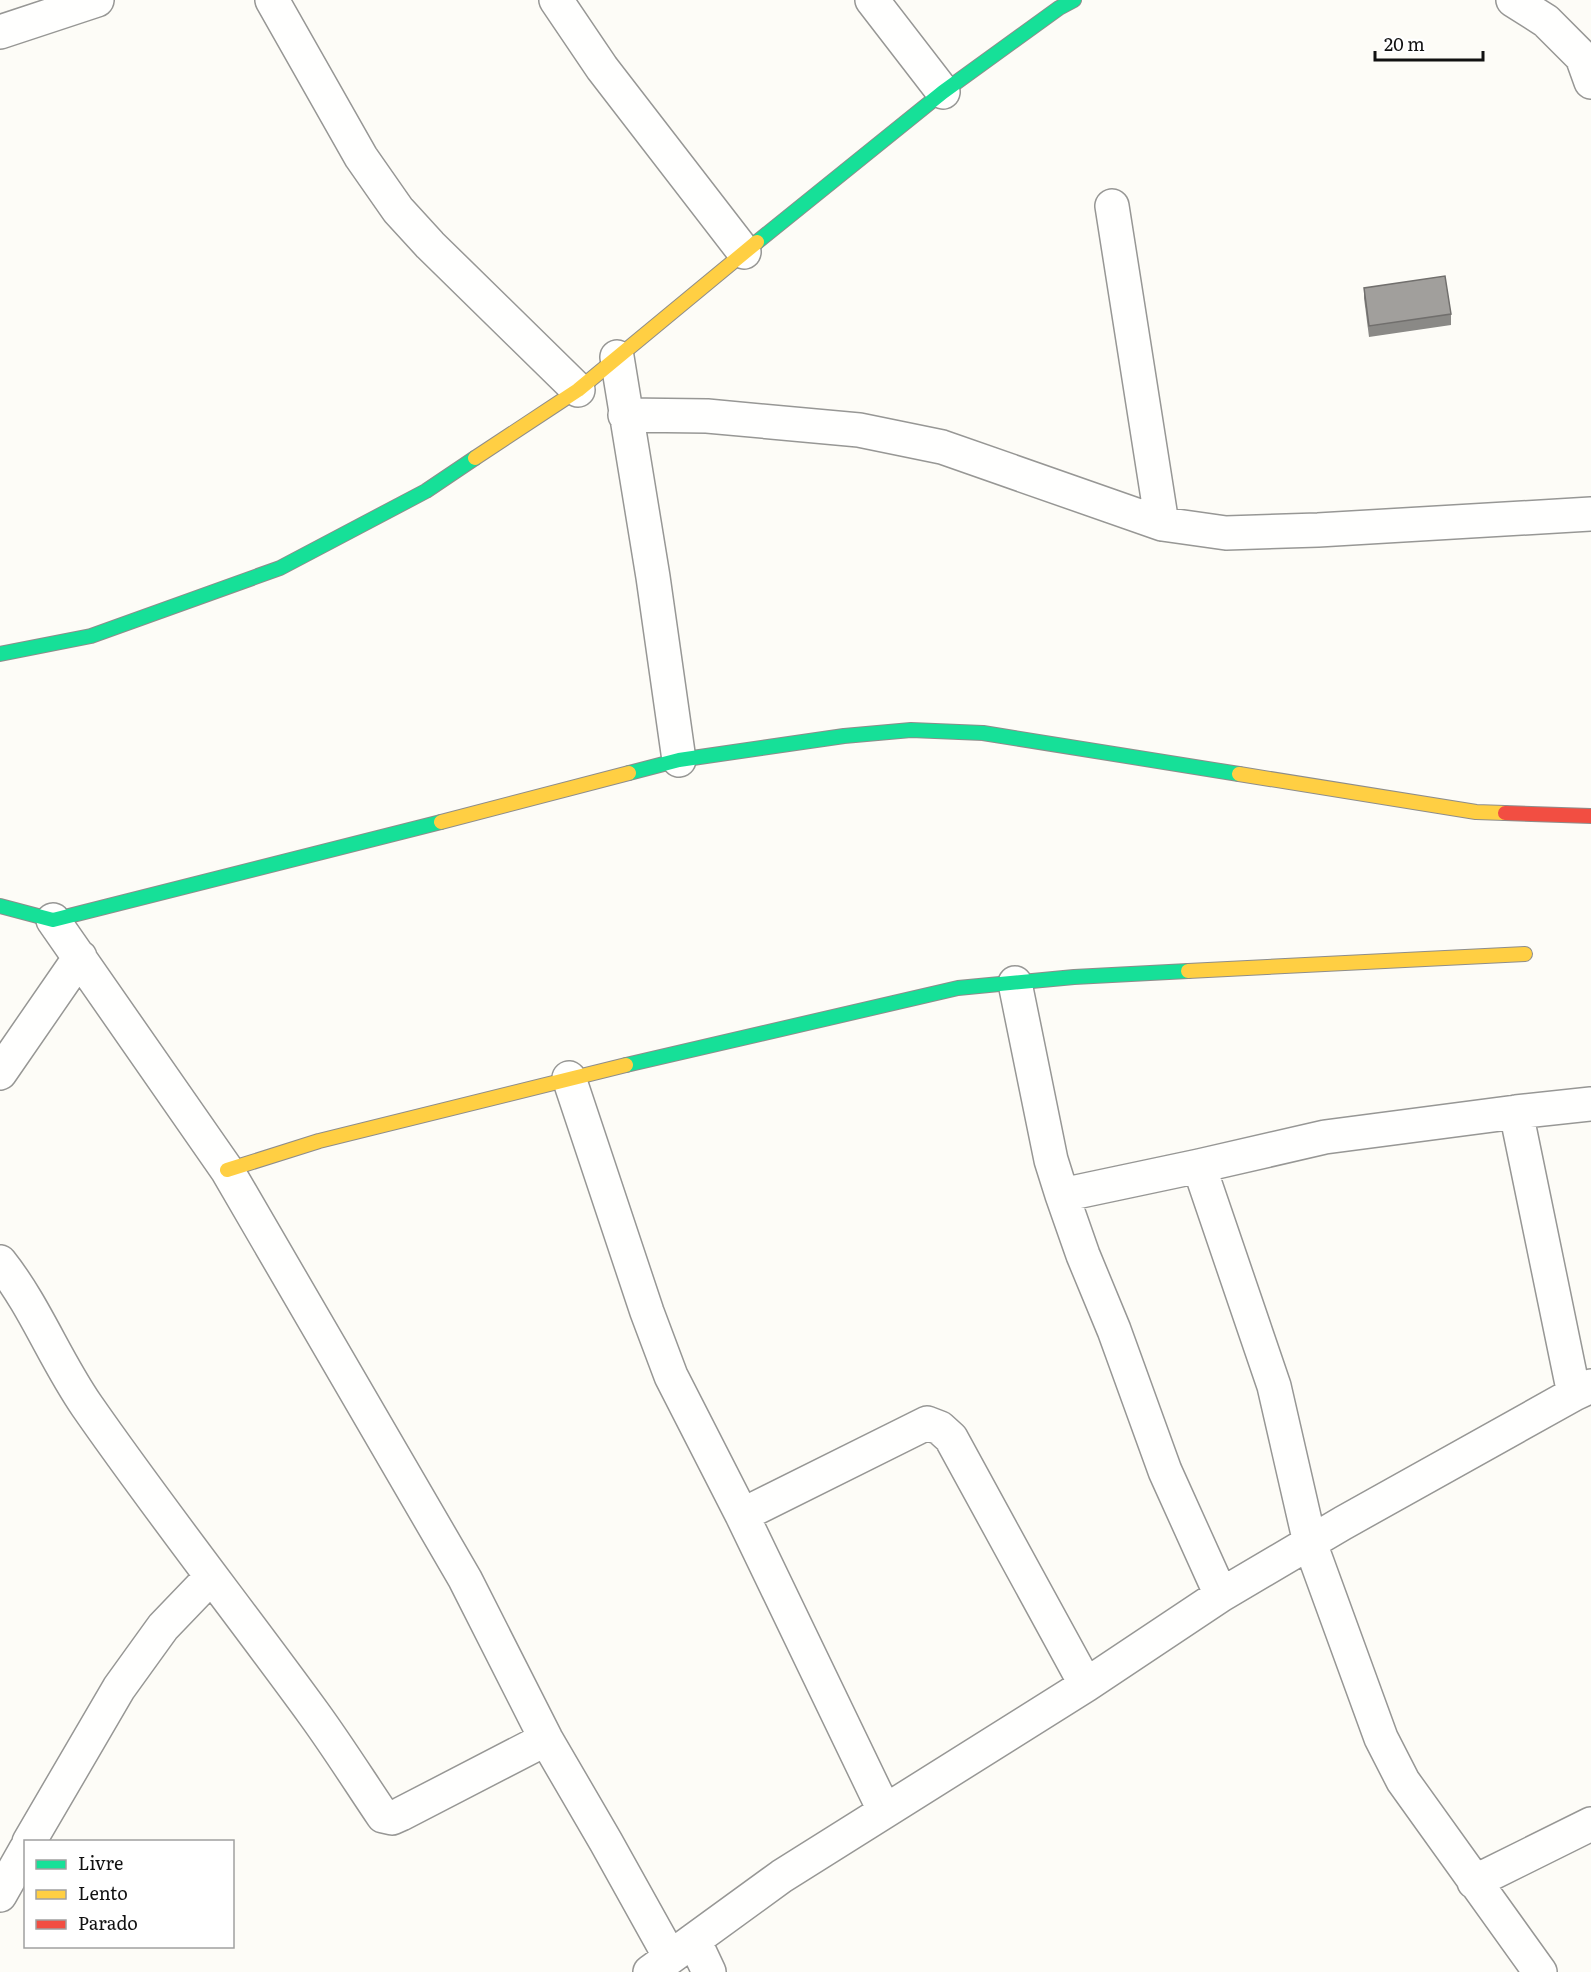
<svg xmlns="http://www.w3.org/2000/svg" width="1591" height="1972" viewBox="0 0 1591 1972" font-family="Literata,serif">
  <rect width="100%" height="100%" fill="#fdfcf7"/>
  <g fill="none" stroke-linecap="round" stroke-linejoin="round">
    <defs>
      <path id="street" d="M272 0 361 157 398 210 430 245 578 390
        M556 0 602 68 744 252
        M872 0 943 92
        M1513 0 1546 21 1582 57 1591 82
        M0 32 97 0
        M1112 206 1162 524
        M617 357 653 577 679 760
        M625 415 707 416 859 430 942 447 1162 524 1226 533 1318 530 1591 514
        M53 920 227 1170 465 1579 546 1739 606 1842 670 1957
        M1015 983 1051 1160 1062 1195 1083 1255 1114 1330 1165 1471 1221 1595
        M0 1073 80 957
        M569 1078 647 1312 671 1376 742 1515 884 1810
        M1516 1112 1574 1394
        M1199 1166 1274 1386 1310 1543 1381 1738 1403 1781 1540 1972
        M1062 1195 1199 1166 1325 1137 1516 1112 1591 1104
        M0 1262C35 1306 55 1360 87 1406 160 1511 239 1611 314 1714 338 1747 360 1782 383 1816L392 1818 401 1814 546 1739
        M742 1515 927 1423 940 1428 951 1438 1086 1685
        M29 1842 119 1688 163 1627 211 1577
        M1474 1882 1591 1824
        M0 1895 26 1849
        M694 1940 709 1972
        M650 1972 782 1876 1086 1685 1221 1595 1343 1523 1574 1394 1591 1386"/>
      <path id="fast" d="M757 242 943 92 1059 8 1074 0
        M0 654 91 636 280 568 426 491 475 458
        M629 773 679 760 844 736 911 730 983 733 1239 774
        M0 906 53 920 441 822
        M626 1065 958 988 1074 977 1188 971"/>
      <path id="slow" d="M475 458 578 390 757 242
        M1239 774 1476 812 1505 813
        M441 822 629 773
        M1188 971 1525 954
        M227 1170 319 1141 626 1065"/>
      <path id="jam" d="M1505 813 1591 816"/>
    </defs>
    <use href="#street" stroke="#979795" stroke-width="36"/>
    <use href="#fast" stroke="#8e8d8b" stroke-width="16"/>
    <use href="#slow" stroke="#8e8d8b" stroke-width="16"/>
    <use href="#jam" stroke="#8e8d8b" stroke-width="16"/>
    <use href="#street" stroke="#fffffe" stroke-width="33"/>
    <use href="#fast" stroke="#16e098" stroke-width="14"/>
    <use href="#slow" stroke="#ffcf43" stroke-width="14"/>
    <use href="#jam" stroke="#f24e42" stroke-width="14"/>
  </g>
  <path fill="#8a8986" d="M1364 288 1451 314V325L1369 337 1364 298Z"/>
  <path fill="#a19f9c" stroke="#716f6d" stroke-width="1.5" d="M1445 276 1451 314 1369 326 1364 288Z"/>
  <rect x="24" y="1840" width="210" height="108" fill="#ffffff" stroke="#a0a0a0" stroke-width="1.5"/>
  <rect x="36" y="1860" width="30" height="9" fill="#16e098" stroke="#a0a0a0" stroke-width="1.5"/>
  <text x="78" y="1870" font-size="18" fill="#111111">Livre</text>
  <rect x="36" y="1890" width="30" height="9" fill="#ffcf43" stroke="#a0a0a0" stroke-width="1.5"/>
  <text x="78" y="1900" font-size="18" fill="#111111">Lento</text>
  <rect x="36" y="1920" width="30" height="9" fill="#f24e42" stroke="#a0a0a0" stroke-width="1.5"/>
  <text x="78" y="1930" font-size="18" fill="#111111">Parado</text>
  <path d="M1375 51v9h108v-9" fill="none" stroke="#111111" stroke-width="3"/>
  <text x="1384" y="51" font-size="18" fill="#111111" stroke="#ffffff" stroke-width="4.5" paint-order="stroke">20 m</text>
</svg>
